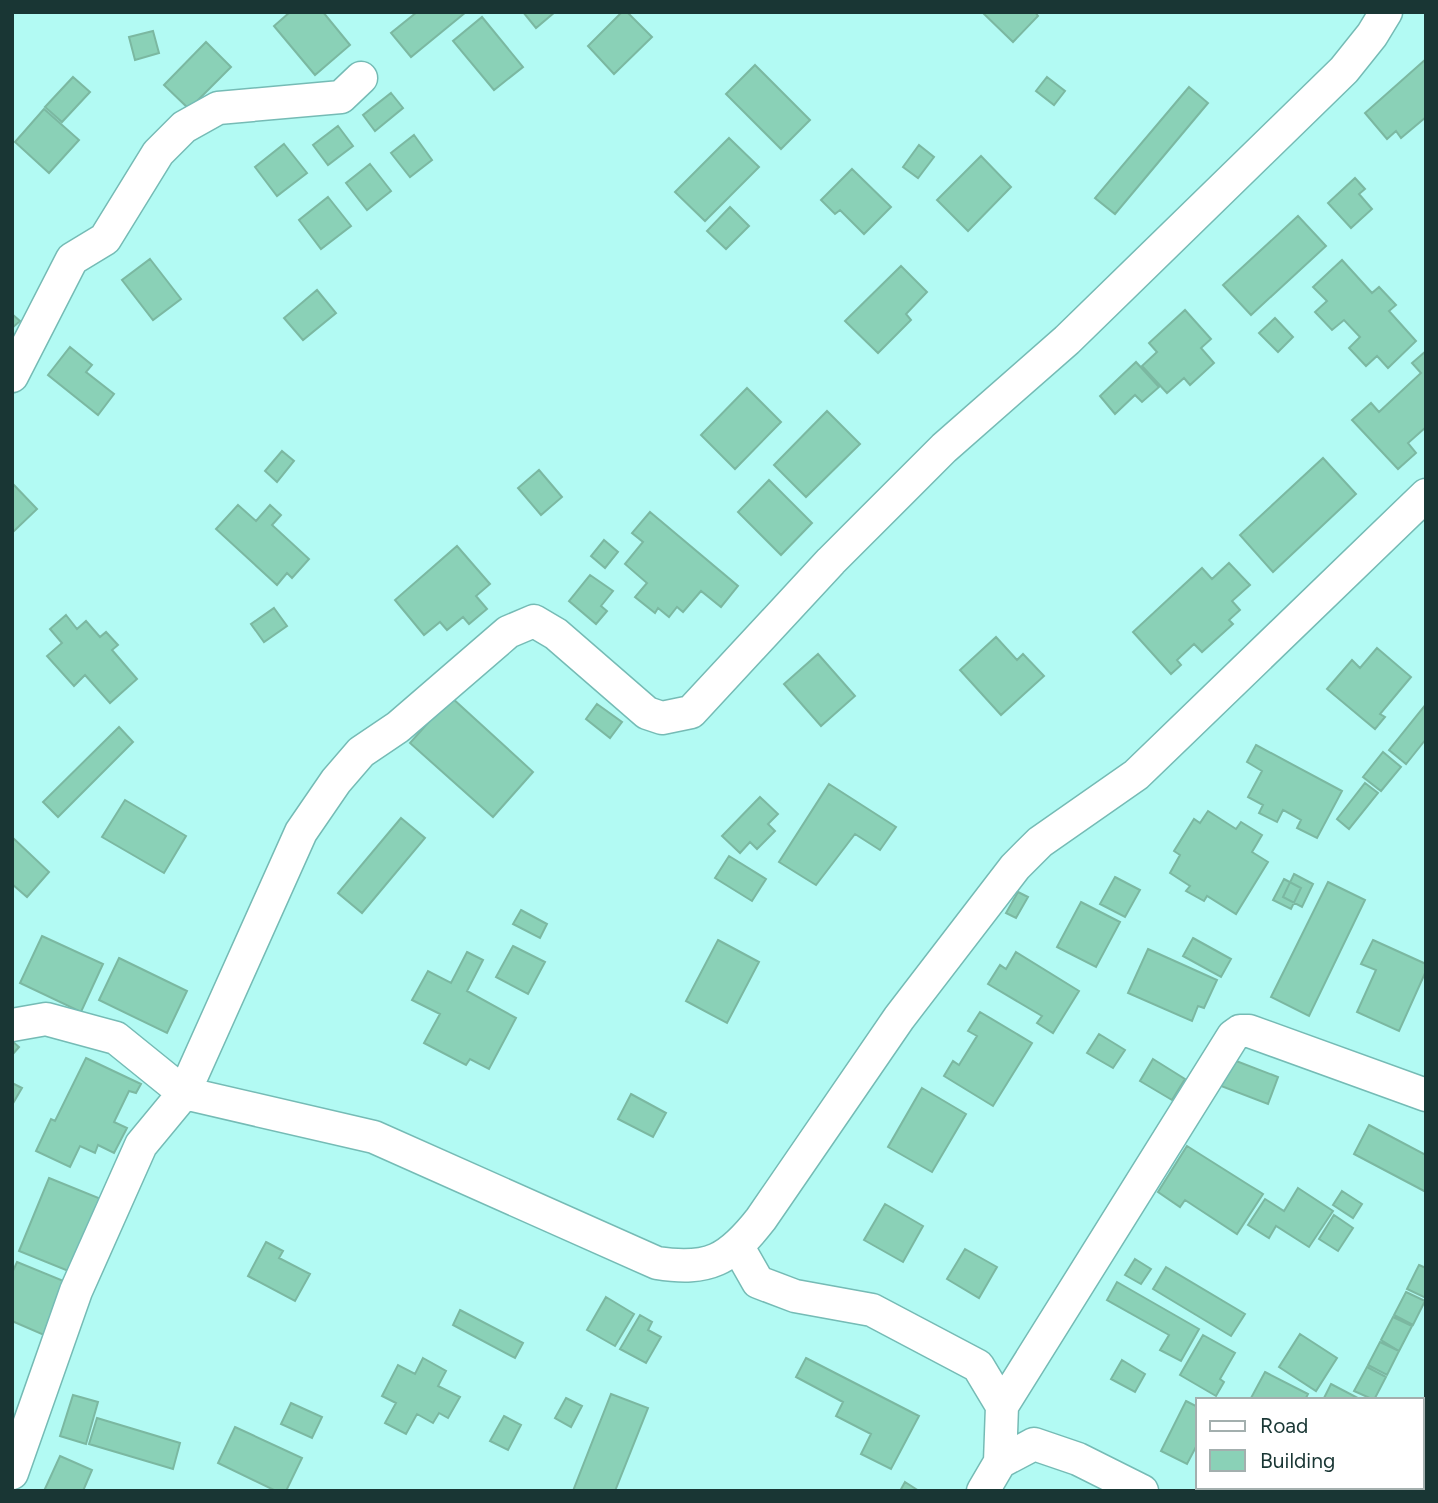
<svg xmlns="http://www.w3.org/2000/svg" width="1438" height="1503" viewBox="0 0 1438 1503" font-family="Figtree,sans-serif">
  <rect width="100%" height="100%" fill="#b2faf3"/>
  <path fill="#8ad1b7" stroke="#7bb8a1" stroke-width="2" d="M290 12H323L350 45 315 75 274 26Z
    M417 12H466L411 57 391 33Z
    M523 12H555L536 28Z
    M622 12H627L652 37 614 74 588 46Z
    M982 12H1035L1038 16 1013 42Z
    M482 17 523 67 494 90 453 41Z
    M153 31 159 53 135 60 129 37Z
    M206 42 231 67 189 109 164 85Z
    M1426 59V117L1401 138 1396 131 1387 139 1365 113Z
    M755 65 810 120 781 149 726 94Z
    M73 77 90 92 62 122 45 107Z
    M1047 77 1065 91 1054 105 1036 91Z
    M1189 87 1208 103 1115 214 1095 198Z
    M391 93 403 108 375 131 363 115Z
    M44 109 79 140 49 173 15 142Z
    M338 126 353 146 328 165 313 145Z
    M414 135 432 160 410 177 391 153Z
    M729 138 759 167 705 221 675 192Z
    M284 144 307 173 277 196 255 167Z
    M919 145 934 157 918 178 903 167Z
    M981 156 1011 187 968 231 937 200Z
    M370 164 391 191 367 210 346 183Z
    M852 169 891 207 864 234 840 210 835 214 821 200Z
    M1355 178 1365 189 1359 194 1372 209 1351 228 1328 203Z
    M328 197 351 226 321 249 299 220Z
    M730 207 749 226 726 249 707 231Z
    M1298 216 1326 246 1251 315 1223 285Z
    M150 259 181 299 153 320 122 280Z
    M1342 260 1372 293 1379 287 1396 305 1389 311 1416 341 1388 368 1377 356 1366 366 1349 348 1360 337 1344 320 1332 330 1315 312 1327 301 1313 287Z
    M901 266 927 292 906 314 911 320 878 353 845 321Z
    M317 290 336 313 303 340 284 318Z
    M1185 310 1211 339 1201 348 1214 363 1190 385 1184 378 1167 393 1142 366 1157 352 1149 343Z
    M12 314 20 321 12 328Z
    M1275 318 1293 337 1278 352 1259 333Z
    M70 347 92 365 86 372 114 394 98 415 48 375Z
    M1426 351V427L1408 443 1416 453 1398 469 1352 420 1371 403 1379 412 1421 373 1412 363Z
    M1136 362 1159 387 1142 402 1135 395 1115 414 1100 396Z
    M747 388 781 422 735 469 701 435Z
    M827 411 860 444 806 497 774 465Z
    M282 451 294 461 277 482 265 471Z
    M1323 458 1356 494 1273 572 1240 535Z
    M539 470 562 497 541 515 518 488Z
    M769 480 812 523 781 555 738 512Z
    M13 484 37 509 12 533V485Z
    M238 505 256 521 270 505 281 515 272 525 309 559 292 578 287 573 277 585 216 529Z
    M650 512 738 586 721 607 701 591 683 612 677 607 669 617 658 608 655 613 635 597 647 583 625 564 643 542 632 533Z
    M604 540 618 552 605 568 591 556Z
    M457 546 490 584 476 596 487 609 469 624 463 617 447 630 440 622 424 635 395 600Z
    M1229 563 1250 585 1232 601 1240 610 1229 620 1233 624 1202 652 1194 644 1177 660 1181 665 1171 674 1133 632 1202 568 1212 579Z
    M590 575 613 591 601 606 607 611 596 624 569 601Z
    M274 608 287 626 264 642 251 624Z
    M66 615 77 629 86 621 100 637 106 632 118 645 112 650 137 679 110 703 85 675 74 686 47 656 62 643 50 629Z
    M996 637 1017 660 1023 654 1044 676 1001 715 960 670Z
    M1377 648 1411 677 1380 714 1385 717 1375 729 1327 689 1352 660 1360 668Z
    M818 654 855 696 821 726 784 684Z
    M451 697 533 772 493 817 410 743Z
    M597 704 622 722 610 738 586 719Z
    M1426 704V739L1406 764 1389 750Z
    M119 727 133 742 58 817 43 802Z
    M1256 745 1342 791 1317 838 1297 828 1301 820 1283 810 1277 822 1259 813 1263 805 1248 797 1262 771 1247 762Z
    M1383 752 1401 767 1381 791 1363 777Z
    M1365 783 1378 793 1349 829 1337 819Z
    M829 784 896 827 880 850 855 834 816 885 779 862Z
    M760 797 778 814 768 824 775 831 757 849 750 842 740 853 722 836Z
    M125 800 186 836 164 873 102 837Z
    M1208 811 1236 829 1241 822 1262 835 1252 852 1268 862 1236 914 1207 896 1204 901 1186 891 1190 886 1170 873 1180 855 1174 851 1194 819 1200 823Z
    M401 818 425 838 362 913 338 893Z
    M12 837 49 872 27 897 12 884Z
    M729 856 766 879 752 901 715 878Z
    M1294 874 1313 884 1302 907 1283 897Z
    M1115 877 1140 890 1125 917 1100 904Z
    M1284 879 1301 888 1291 909 1273 900Z
    M1328 882 1365 900 1309 1016 1271 997Z
    M1018 892 1028 897 1016 918 1006 913Z
    M1081 902 1120 922 1096 967 1057 947Z
    M521 910 547 924 540 938 513 924Z
    M42 936 103 964 81 1012 20 983Z
    M1193 938 1231 959 1221 977 1183 956Z
    M718 940 759 962 727 1023 686 1001Z
    M1373 940 1426 964V971L1399 1031 1357 1012 1376 970 1361 964Z
    M513 946 545 962 528 994 496 977Z
    M1148 949 1217 980 1204 1008 1198 1006 1192 1021 1128 993Z
    M467 952 483 960 467 991 516 1018 489 1069 470 1059 466 1065 424 1043 440 1014 412 1000 428 971 451 983Z
    M1016 952 1079 991 1053 1033 1037 1023 1042 1016 988 984 1000 965 1006 969Z
    M119 958 187 991 167 1033 99 1000Z
    M980 1012 1032 1043 993 1106 944 1076 953 1061 959 1065 977 1036 968 1031Z
    M1099 1034 1125 1050 1113 1068 1087 1053Z
    M12 1041 19 1047 12 1055Z
    M86 1058 141 1084 136 1093 129 1091 114 1122 127 1128 114 1153 98 1145 95 1153 80 1146 70 1167 36 1151 51 1119 55 1121Z
    M1153 1059 1185 1079 1172 1100 1140 1081Z
    M1231 1059 1278 1077 1268 1104 1221 1086Z
    M12 1083 22 1088 12 1105Z
    M922 1088 966 1114 932 1172 888 1147Z
    M631 1094 666 1113 653 1137 618 1119Z
    M1369 1125 1426 1155V1192L1354 1154Z
    M1187 1146 1263 1194 1237 1234 1185 1200 1180 1207 1158 1192Z
    M49 1178 101 1199 71 1272 19 1251Z
    M1298 1188 1333 1211 1309 1247 1276 1226 1269 1238 1248 1225 1265 1199 1284 1211Z
    M1342 1191 1362 1204 1353 1218 1333 1205Z
    M885 1204 923 1226 903 1262 864 1240Z
    M1334 1215 1353 1228 1338 1251 1319 1239Z
    M266 1242 283 1251 279 1258 310 1274 295 1301 248 1276Z
    M965 1249 997 1267 979 1298 947 1279Z
    M1135 1259 1151 1269 1141 1284 1125 1275Z
    M17 1262 66 1282 44 1335 12 1321V1273Z
    M1419 1265 1426 1268V1298L1407 1289Z
    M1166 1267 1245 1314 1231 1336 1153 1289Z
    M1117 1282 1199 1329 1181 1361 1160 1350 1169 1335 1107 1300Z
    M1406 1292 1425 1301 1413 1325 1394 1315Z
    M606 1297 634 1314 615 1346 587 1330Z
    M460 1310 523 1343 515 1358 453 1325Z
    M640 1315 652 1322 648 1330 661 1337 646 1363 620 1349Z
    M1393 1317 1412 1326 1399 1351 1381 1340Z
    M1300 1334 1337 1358 1316 1391 1279 1367Z
    M1203 1335 1235 1353 1220 1379 1224 1382 1216 1396 1180 1375Z
    M1380 1342 1399 1351 1387 1375 1368 1365Z
    M423 1358 446 1371 438 1386 460 1397 448 1418 439 1413 433 1423 417 1414 406 1434 385 1423 396 1403 382 1396 398 1365 415 1374Z
    M806 1358 919 1416 891 1469 861 1454 871 1434 836 1416 843 1402 796 1377Z
    M1122 1360 1145 1374 1135 1392 1111 1379Z
    M1367 1367 1386 1377 1374 1400 1354 1391Z
    M1265 1372 1308 1394 1305 1400 1251 1398Z
    M1331 1384 1360 1399V1400H1323Z
    M611 1394 648 1408 615 1491H573Z
    M73 1395 98 1402 86 1444 60 1436Z
    M566 1398 582 1406 571 1427 555 1418Z
    M1186 1401 1198 1407V1443L1187 1464 1161 1451Z
    M291 1403 322 1417 312 1438 281 1424Z
    M504 1416 521 1425 508 1450 490 1441Z
    M97 1418 180 1443 173 1469 89 1444Z
    M235 1427 302 1458 286 1491H276L218 1463Z
    M60 1456 92 1470 83 1491H44Z
    M905 1482 919 1491H900Z
    M1250 1487H1281L1279 1491H1257Z"/>
  <g fill="none" stroke-linecap="round" stroke-linejoin="round">
    <defs>
      <path id="street" d="M12 376 72 259 105 239 158 153 184 127 218 108 341 97 361 78
        M12 1025 46 1019 116 1038 184 1093 374 1137 657 1263C709 1271 729 1260 761 1219L899 1018 1015 867 1040 842 1136 775 1426 495
        M738 1247 758 1282 795 1296 872 1310 978 1366 1002 1406
        M1000 1462 1034 1444 1078 1459 1142 1491
        M12 1473 76 1291 141 1145 184 1093 301 832 336 781 361 752 398 727 508 632 534 621 556 634 647 713 662 718 691 712 831 561 944 448 1067 340 1344 70 1372 35 1386 12
        M983 1491 1000 1462 1002 1406 1233 1036 1240 1031H1249L1426 1095"/>
    </defs>
    <use href="#street" stroke="#75bbb5" stroke-width="35"/>
    <use href="#street" stroke="#fff" stroke-width="32"/>
  </g>
  <rect width="1438" height="1503" fill="none" stroke="#193634" stroke-width="28"/>
  <rect x="1196" y="1398" width="228" height="91" fill="#ffffff" stroke="#a3afae" stroke-width="2"/>
  <rect x="1210" y="1421" width="35" height="10" fill="#ffffff" stroke="#a3afae" stroke-width="2"/>
  <text x="1260" y="1433" font-size="21" fill="#193634">Road</text>
  <rect x="1210" y="1450" width="35" height="21" fill="#8ad1b7" stroke="#a3afae" stroke-width="2"/>
  <text x="1260" y="1468" font-size="21" fill="#193634">Building</text>
</svg>
